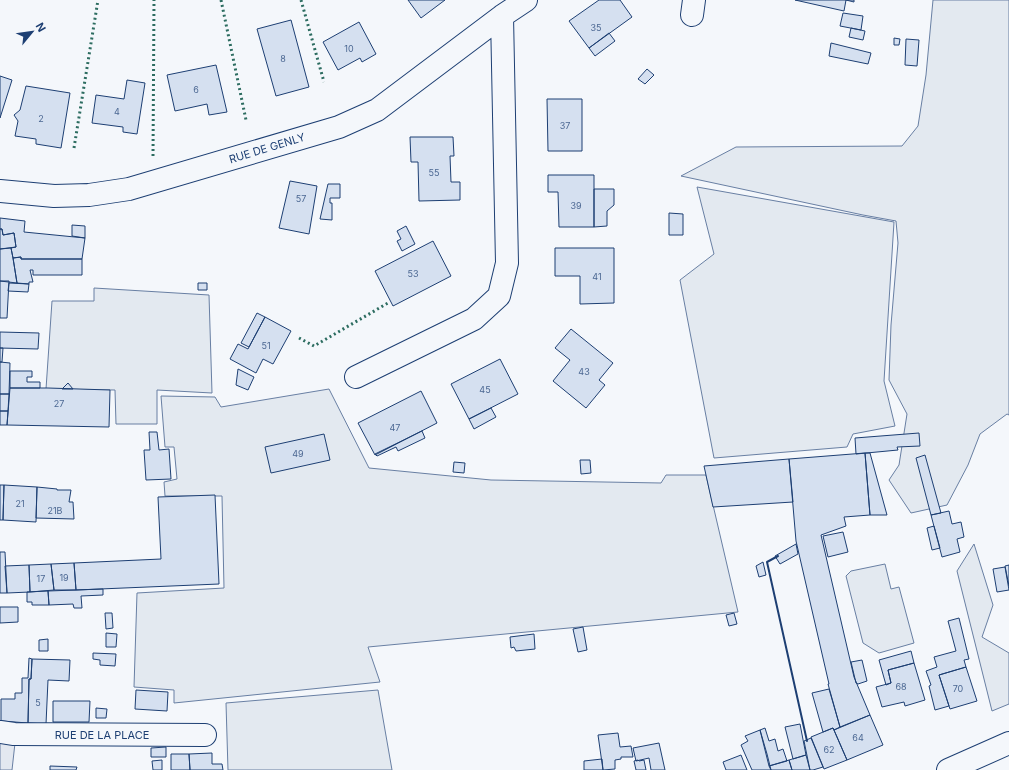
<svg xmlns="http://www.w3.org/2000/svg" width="1009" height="770" viewBox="0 0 1009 770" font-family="Inter,sans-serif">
  <rect width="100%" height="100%" fill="#f4f7fb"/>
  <path fill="#e3e9f0" stroke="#687fa3" d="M933 0H1009V415L1007 414 980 434 968 465 947 505 911 513 889 480 899 465 907 414 889 380 891 325 898 243 896 221 863 215 681 176 736 147 902 146 918 126 926 75Z
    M697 187 894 222 884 381 895 426 853 434 847 447 714 458 680 280 714 254Z
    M94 288 209 295 212 393 157 390V424H116L115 390 46 389 52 301H94Z
    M329 389 369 468 491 480 661 483 666 475H706L738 612 368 647 380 682 174 703V690L134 687 137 593 224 588 222 496H165L164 482 177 479 174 447H165L161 396 215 397 221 407Z
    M974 544 993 605 982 637 1009 653V704L992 711 957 571Z
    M885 564 891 589 899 587 914 643 879 653 863 643 846 576 851 571Z
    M378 690 392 770H228L226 703Z"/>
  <path fill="#e3e8f0" stroke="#687fa3" d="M0 740 15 743 12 770H0Z"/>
  <path fill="#d5e0f0" stroke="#1d3f73" d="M408 0H445L421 18Z
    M599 0H620L632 17 589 48 569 21Z
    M795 0H854V2L846 0 844 11Z
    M843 13 863 16 861 30 840 26Z
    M291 20 309 87 276 96 257 29Z
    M359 22 376 54 362 62 360 58 338 70 323 42Z
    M851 28 865 31 863 40 849 37Z
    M609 33 615 41 595 56 589 48Z
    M894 38 900 39 899 45H894Z
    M906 39 919 40 917 66 905 65Z
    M831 43 871 53 868 64 829 56Z
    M216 65 227 112 209 115 207 104 175 111 167 75Z
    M647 69 654 75 645 84 638 79Z
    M0 76 12 80 0 118Z
    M127 80 145 83 137 134 123 132V127L92 123 96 95 124 99Z
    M26 86 70 93 61 148 36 144V139L15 136 18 121 14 115 20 110Z
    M547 99H582V151H548Z
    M410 137H453L454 156H450L451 182H460V200L419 201 418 162H411Z
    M548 175H594V227H559L558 192H548Z
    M290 181 317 186 309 234 279 228Z
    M328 184H340V198H330V203H332V220L320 219Z
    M594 189H614V205L607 211V226L594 227Z
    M669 213 683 214V235H669Z
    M0 218 25 221 24 232 85 238 82 259H21V257L13 258 11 248 16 247 14 233 3 235 2 229H0Z
    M72 225 85 226V238L72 236Z
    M406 226 415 244 402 251 397 241 401 239 397 231Z
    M0 229H2L3 235 14 233 16 247 0 249Z
    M433 241 451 276 393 306 375 271Z
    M11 248 13 258 17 283 0 281V249Z
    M555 248H614V303L580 304V276H555Z
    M21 257V259H82V275H33V270H30L33 282H29V284L17 283 13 258Z
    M0 281H9L7 318H0Z
    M9 283 29 284 28 292 8 291Z
    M198 283H207V290H198Z
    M257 313 265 317 249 347 241 343Z
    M265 317 291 331 273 364 263 359 256 373 230 359 238 344 248 349Z
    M571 329 613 363 599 380 605 385 586 408 553 381 570 360 555 348Z
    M0 332 39 333 38 349 0 348Z
    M0 348H3L2 362H0Z
    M500 359 518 394 469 419 451 384Z
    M0 362 10 363 9 394H0Z
    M238 369 254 377 248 390 236 385Z
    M10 371H32V377H27V382H40V388H10Z
    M68 383 73 389H62Z
    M10 388H48L110 390 109 427 7 425Z
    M421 391 437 423 375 455 358 423Z
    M0 394H9L8 411H0Z
    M491 408 496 417 474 429 469 419Z
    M0 411H8L7 425H0Z
    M422 431 425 438 398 451 396 447 377 456 375 454Z
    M149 432H157L159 450 169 449 171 479 146 480 144 450H150Z
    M919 433 920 446 897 447 898 450 856 454 855 438Z
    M324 434 330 460 271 473 265 447Z
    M865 453H870L887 515H870Z
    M865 453 870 515 844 517 846 526 821 535 854 677 870 715 840 727 828 684H829L796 541 789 459Z
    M925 455 941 513 931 515 916 458Z
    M789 459 793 502 713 507 704 466Z
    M580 460H590L591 473 581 474Z
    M454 462 465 463 464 473 453 472Z
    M0 485H4L3 520H0Z
    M4 485 37 487 36 522 3 520Z
    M37 487 57 489V490H71L69 502H73L74 519 36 518Z
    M215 495 219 584 76 590 74 563 161 559 158 497Z
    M949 511 952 524 961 522 964 537 957 539 960 552 942 557 931 515Z
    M934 526 940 548 932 550 927 528Z
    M843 532 848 552 828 557 823 536Z
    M796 544 798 554 780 564 775 556Z
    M0 552H5L7 593H0Z
    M763 562 766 575 759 577 756 566Z
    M74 563 76 590H54L51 564Z
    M51 564 54 590 30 592 29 565Z
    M29 565 30 592 7 593 5 566Z
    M1009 565V586L1005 566Z
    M1005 567 1009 590 997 592 993 569Z
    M103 589V595L81 596 82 608H74L73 604 49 605 48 591Z
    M48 591 49 605H32V602H27V592Z
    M0 607H18V622L0 623Z
    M105 613H112L113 628 106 629Z
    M734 613 737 624 729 626 726 615Z
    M959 618 969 659 964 660 966 667 939 675 949 706 935 710 929 686 931 685 926 671 937 667 934 657 956 651 948 621Z
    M583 627 587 650 578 652 573 629Z
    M106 633 117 634 116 647H106Z
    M534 634 535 649 516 651 514 647 511 648 510 637Z
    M48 639V651H39V640Z
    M911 651 914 663 888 670 891 683 886 685 879 660Z
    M93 653 116 654 115 666 100 665V660L93 659Z
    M29 658 32 659 31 679H29L28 723 1 721V699H15V693H22V678H28Z
    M32 659 70 660 69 681 48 680 46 724 28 723 29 679H31Z
    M862 660 867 681 858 684 856 683 851 662Z
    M914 663 925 700 905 706 904 702 882 707 876 687 891 683 888 670Z
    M966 667 977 701 950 709 939 675Z
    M829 689 840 727 834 730 833 728 823 732 812 693Z
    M136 690 168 692 167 711 135 709Z
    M53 701H90L89 722H53Z
    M96 708 107 709 106 718H96Z
    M870 715 883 745 847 760 834 730Z
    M800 724 806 755 793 759 785 727Z
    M765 728 769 741 775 739 778 751 783 749 787 761 769 766 760 730Z
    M833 728 847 760 824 769 811 737Z
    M760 730 767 754 771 770H752L741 745 748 741 745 736Z
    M618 733 620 747 631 746 633 757H621V759L615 760V769L603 770 598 735Z
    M811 738 823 767 813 770H810L804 741Z
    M659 743 665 770H651L649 758 636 761 633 748Z
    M166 747V757H151V748Z
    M212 753V764H222L223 770H190L189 754Z
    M171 754H189L190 770H171Z
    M741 755 747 770H726L723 762Z
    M806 755 810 770H792L789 760Z
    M602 759 603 770H584V761Z
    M162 760V770H153L152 761Z
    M638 760 639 761 644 760 646 770H636L634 761Z
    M789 760 792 770H771L769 766Z
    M50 766 77 767 76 770H50Z"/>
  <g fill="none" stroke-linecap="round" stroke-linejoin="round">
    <defs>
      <path id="street" d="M692 15 694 0
        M0 191 54 196 89 195 129 189 339 127 377 110 502 16 526 0
        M356 377 474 319 499 296 507 263 502 16
        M0 732 14 734 205 735
        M948 770 1009 743"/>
    </defs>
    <use href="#street" stroke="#1d3f73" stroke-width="24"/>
    <use href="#street" stroke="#f4f7fb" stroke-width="22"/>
    <path stroke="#2c6c60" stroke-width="3" stroke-dasharray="2 3" stroke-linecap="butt" d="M221 0 246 120
      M301 0 324 82
      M74 148 98 0
      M153 156 154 0
      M299 338 314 346 388 303"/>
    <path stroke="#1d3f73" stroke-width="2" d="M778 556 767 562 807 741"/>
  </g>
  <g text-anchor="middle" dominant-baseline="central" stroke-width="3" stroke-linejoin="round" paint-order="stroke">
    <g font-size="9" fill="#4b6792">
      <text x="596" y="27">35</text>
      <text x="349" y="48">10</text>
      <text x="283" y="58">8</text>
      <text x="196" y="89">6</text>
      <text x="117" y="111">4</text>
      <text x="41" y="118">2</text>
      <text x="565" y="125">37</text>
      <text x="434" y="172">55</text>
      <text x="301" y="198">57</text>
      <text x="576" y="205">39</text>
      <text x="413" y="273">53</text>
      <text x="597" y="276">41</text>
      <text x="266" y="345">51</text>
      <text x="584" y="371">43</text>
      <text x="485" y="389">45</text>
      <text x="59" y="403">27</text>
      <text x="395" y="427">47</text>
      <text x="298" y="453">49</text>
      <text x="20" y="503">21</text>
      <text x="55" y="510">21B</text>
      <text x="64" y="577">19</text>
      <text x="41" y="578">17</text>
      <text x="901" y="686">68</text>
      <text x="958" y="688">70</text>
      <text x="38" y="702">5</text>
      <text x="858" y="737">64</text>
      <text x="829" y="749">62</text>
    </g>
    <g font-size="11" fill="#1d3f73" stroke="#f4f7fb">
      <text transform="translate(267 148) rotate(-17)">RUE DE GENLY</text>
      <text x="102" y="735">RUE DE LA PLACE</text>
    </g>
  </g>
  <g transform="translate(32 32) rotate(61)" stroke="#f4f7fb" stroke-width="3" paint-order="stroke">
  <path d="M0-3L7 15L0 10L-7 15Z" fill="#1d3f73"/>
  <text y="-6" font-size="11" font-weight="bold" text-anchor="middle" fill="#1d3f73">N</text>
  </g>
</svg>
